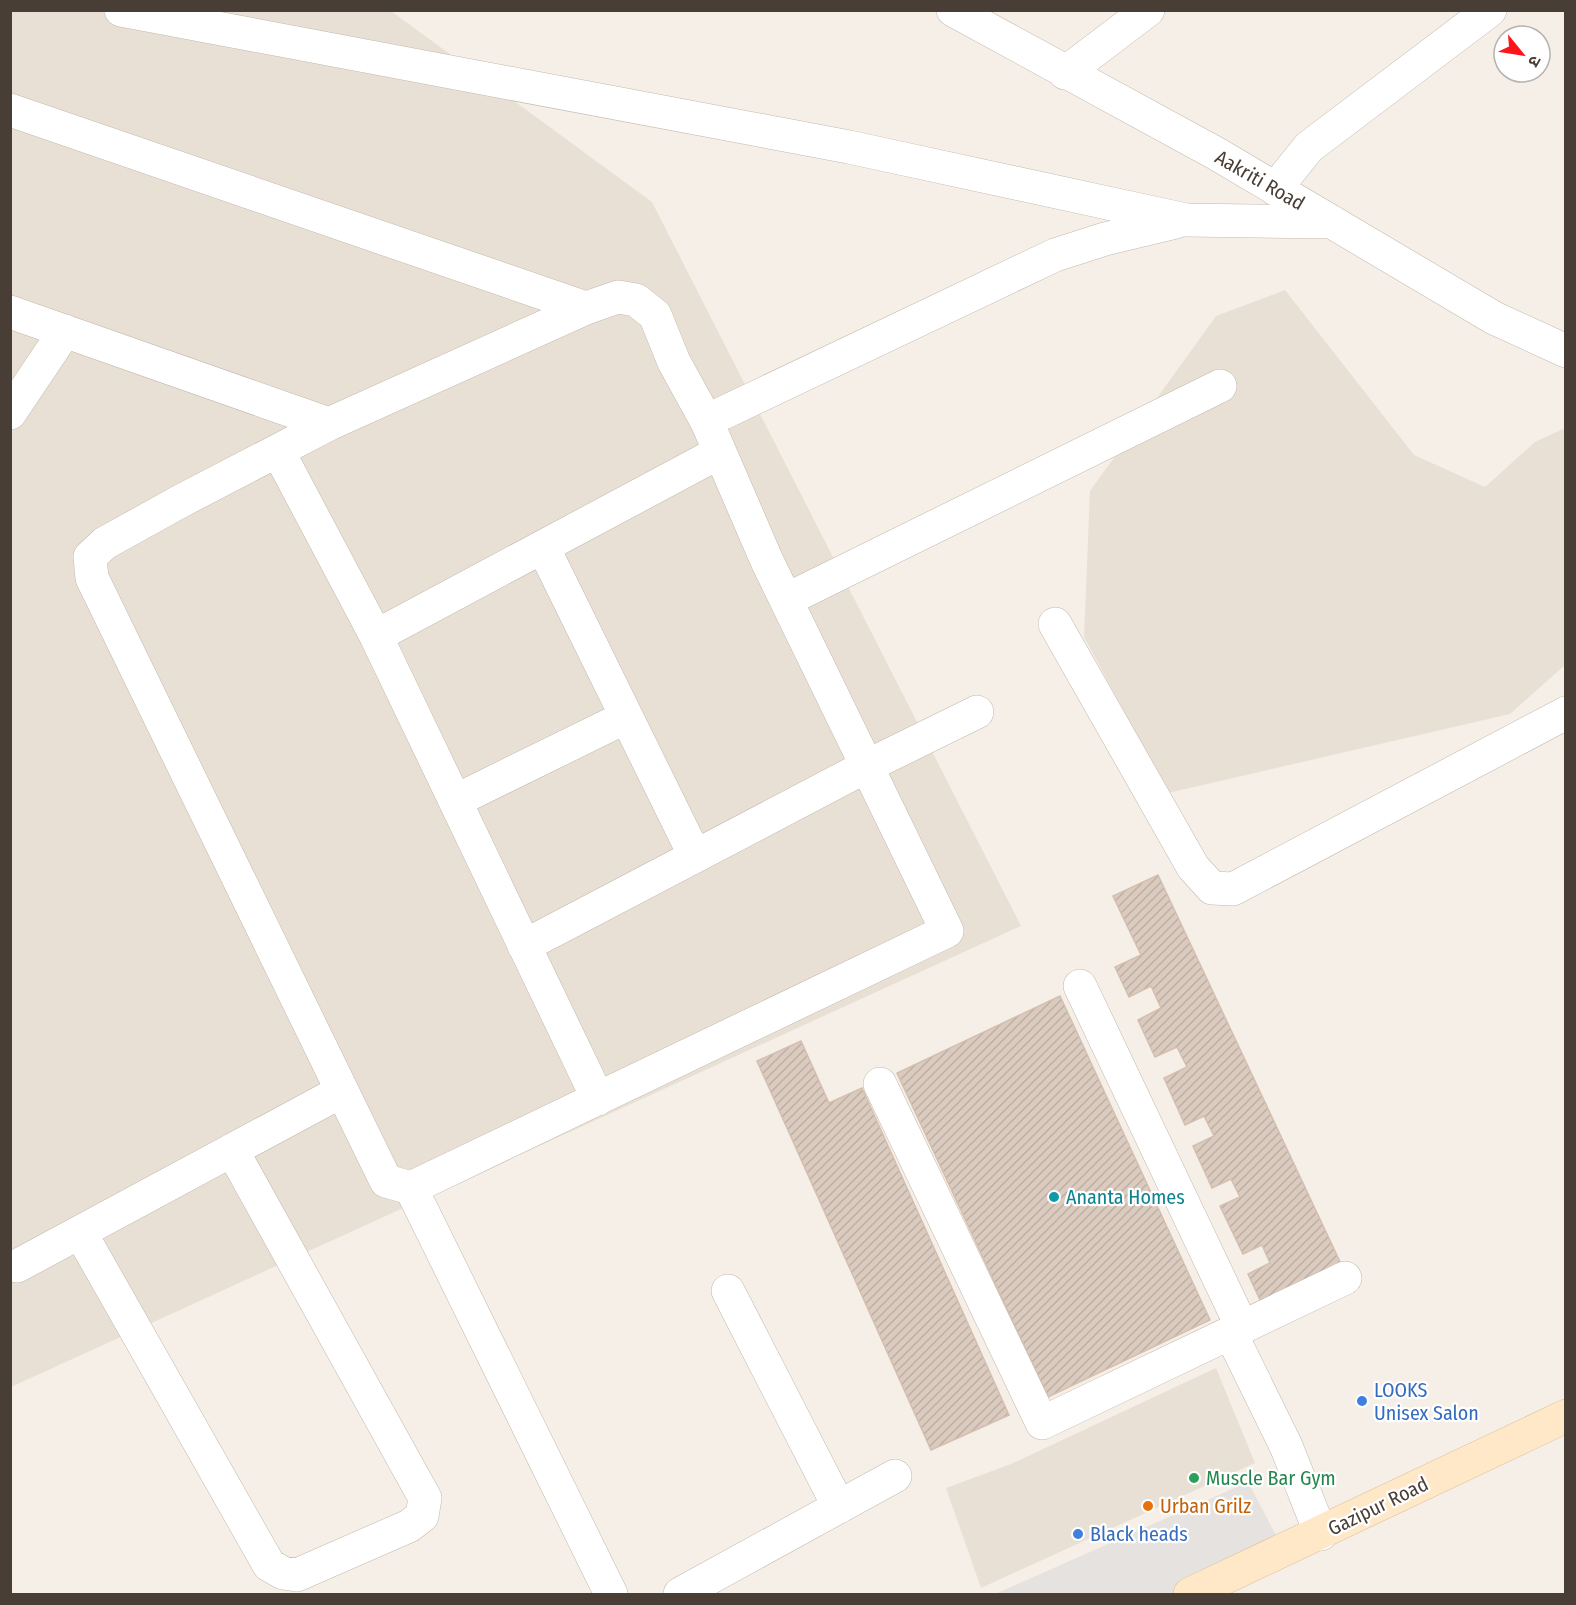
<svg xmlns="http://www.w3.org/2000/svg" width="1576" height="1605" viewBox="0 0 1576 1605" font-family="'Fira Sans Condensed','Noto Sans Devanagari',sans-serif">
  <defs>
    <pattern id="building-hatch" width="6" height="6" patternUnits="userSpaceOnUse" patternTransform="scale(1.5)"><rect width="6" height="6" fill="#dbcbbf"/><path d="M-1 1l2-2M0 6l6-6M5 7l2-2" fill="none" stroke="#bdafa5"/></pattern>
  </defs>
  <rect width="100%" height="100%" fill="#f5efe8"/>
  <path fill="#e9e0d5" d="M10 11H391L652 202 1021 926 11 1387Z
    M1285 290 1414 455 1485 487 1535 442 1565 428V665L1510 714 1168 793 1084 637 1090 491 1216 316Z
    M1216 1368 1255 1463 981 1588 946 1488 1011 1464Z"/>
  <path fill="#e6e2e0" d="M1248 1482 1278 1539 1174 1594H995Z"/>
  <path fill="url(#building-hatch)" stroke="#d3bfaf" stroke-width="1.5" d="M1158 875 1341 1264 1261 1302 1248 1274 1270 1263 1262 1245 1243 1254 1220 1206 1240 1197 1231 1179 1212 1188 1193 1146 1214 1136 1204 1116 1185 1125 1164 1078 1187 1067 1177 1047 1155 1057 1138 1020 1161 1008 1151 986 1129 997 1115 967 1141 955 1113 896Z
    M1060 996 1210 1320 1048 1397 897 1073Z
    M801 1041 829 1103 862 1088 1009 1415 931 1450 757 1061Z"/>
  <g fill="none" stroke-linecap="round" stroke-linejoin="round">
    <defs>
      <path id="street" d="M121 10 849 147 1186 220 1332 222
        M953 10 1217 154 1494 318 1566 351
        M1065 73 1148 10
        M10 110 586 308 618 297 636 300 655 315 674 362 707 422 767 561 947 931 411 1188 611 1594
        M1275 189 1309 147 1490 10
        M10 312 329 424 586 308
        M10 413 65 331
        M723 413 1055 255 1105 239 1176 222
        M329 424 179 502 105 543 90 557 92 578 386 1181 411 1188
        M278 451 376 636 598 1099
        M543 547 695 856
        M786 600 1220 386
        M1055 624 1193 867 1212 888 1233 889 1566 713
        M376 636 720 452
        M455 801 626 717
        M524 946 867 766 977 712
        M1080 986 1242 1327
        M880 1084 1042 1423 1345 1278
        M80 1232 269 1565 283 1573 297 1575 409 1526 422 1516 425 1498 232 1150
        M17 1266 342 1091
        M728 1291 839 1507
        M1231 1334 1286 1446 1321 1534
        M680 1594 895 1476"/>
      <path id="secondary" d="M1190 1594 1566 1416"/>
    </defs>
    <use href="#street" stroke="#c4b8ac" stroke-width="34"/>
    <use href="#secondary" stroke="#dbbd96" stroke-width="34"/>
    <use href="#street" stroke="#fff" stroke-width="33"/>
    <use href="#secondary" stroke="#ffe8c8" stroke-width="33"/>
  </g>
  <circle fill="#0f9aa8" stroke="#fff" stroke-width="2" cx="1054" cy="1197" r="6"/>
  <g fill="#3f7fe0" stroke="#fff" stroke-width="2">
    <circle cx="1362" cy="1401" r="6"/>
    <circle cx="1078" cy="1534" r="6"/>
  </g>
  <circle fill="#2e9e5b" stroke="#fff" stroke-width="2" cx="1194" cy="1478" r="6"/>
  <circle fill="#e8710a" stroke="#fff" stroke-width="2" cx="1148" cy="1506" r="6"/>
  <g text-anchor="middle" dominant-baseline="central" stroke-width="4.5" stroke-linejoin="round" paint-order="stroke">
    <g font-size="20" fill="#493e36" stroke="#fff">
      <text transform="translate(1260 180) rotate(30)">Aakriti Road</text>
      <text transform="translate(1378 1506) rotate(-26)">Gazipur Road</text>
    </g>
    <g font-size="20" fill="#0d838f" stroke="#fff" text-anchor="start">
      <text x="1066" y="1197">Ananta Homes</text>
    </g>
    <g font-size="20" fill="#366cbe" stroke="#fff" text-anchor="start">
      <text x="1374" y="1390">LOOKS<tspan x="1374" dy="23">Unisex Salon</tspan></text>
      <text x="1090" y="1534">Black heads</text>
    </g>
    <g font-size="20" fill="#27864d" stroke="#fff" text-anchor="start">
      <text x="1206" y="1478">Muscle Bar Gym</text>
    </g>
    <g font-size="20" fill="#c56008" stroke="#fff" text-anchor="start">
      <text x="1160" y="1506">Urban Grilz</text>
    </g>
  </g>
  <rect width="1576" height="1605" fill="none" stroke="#493e36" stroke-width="24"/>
  <g transform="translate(1522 54) rotate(120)"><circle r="28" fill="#ffffff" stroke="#b6b2af" stroke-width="1.5"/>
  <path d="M0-4.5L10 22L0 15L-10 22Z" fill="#ff1519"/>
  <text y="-9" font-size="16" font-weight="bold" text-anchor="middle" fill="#493e36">उ</text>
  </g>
</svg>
